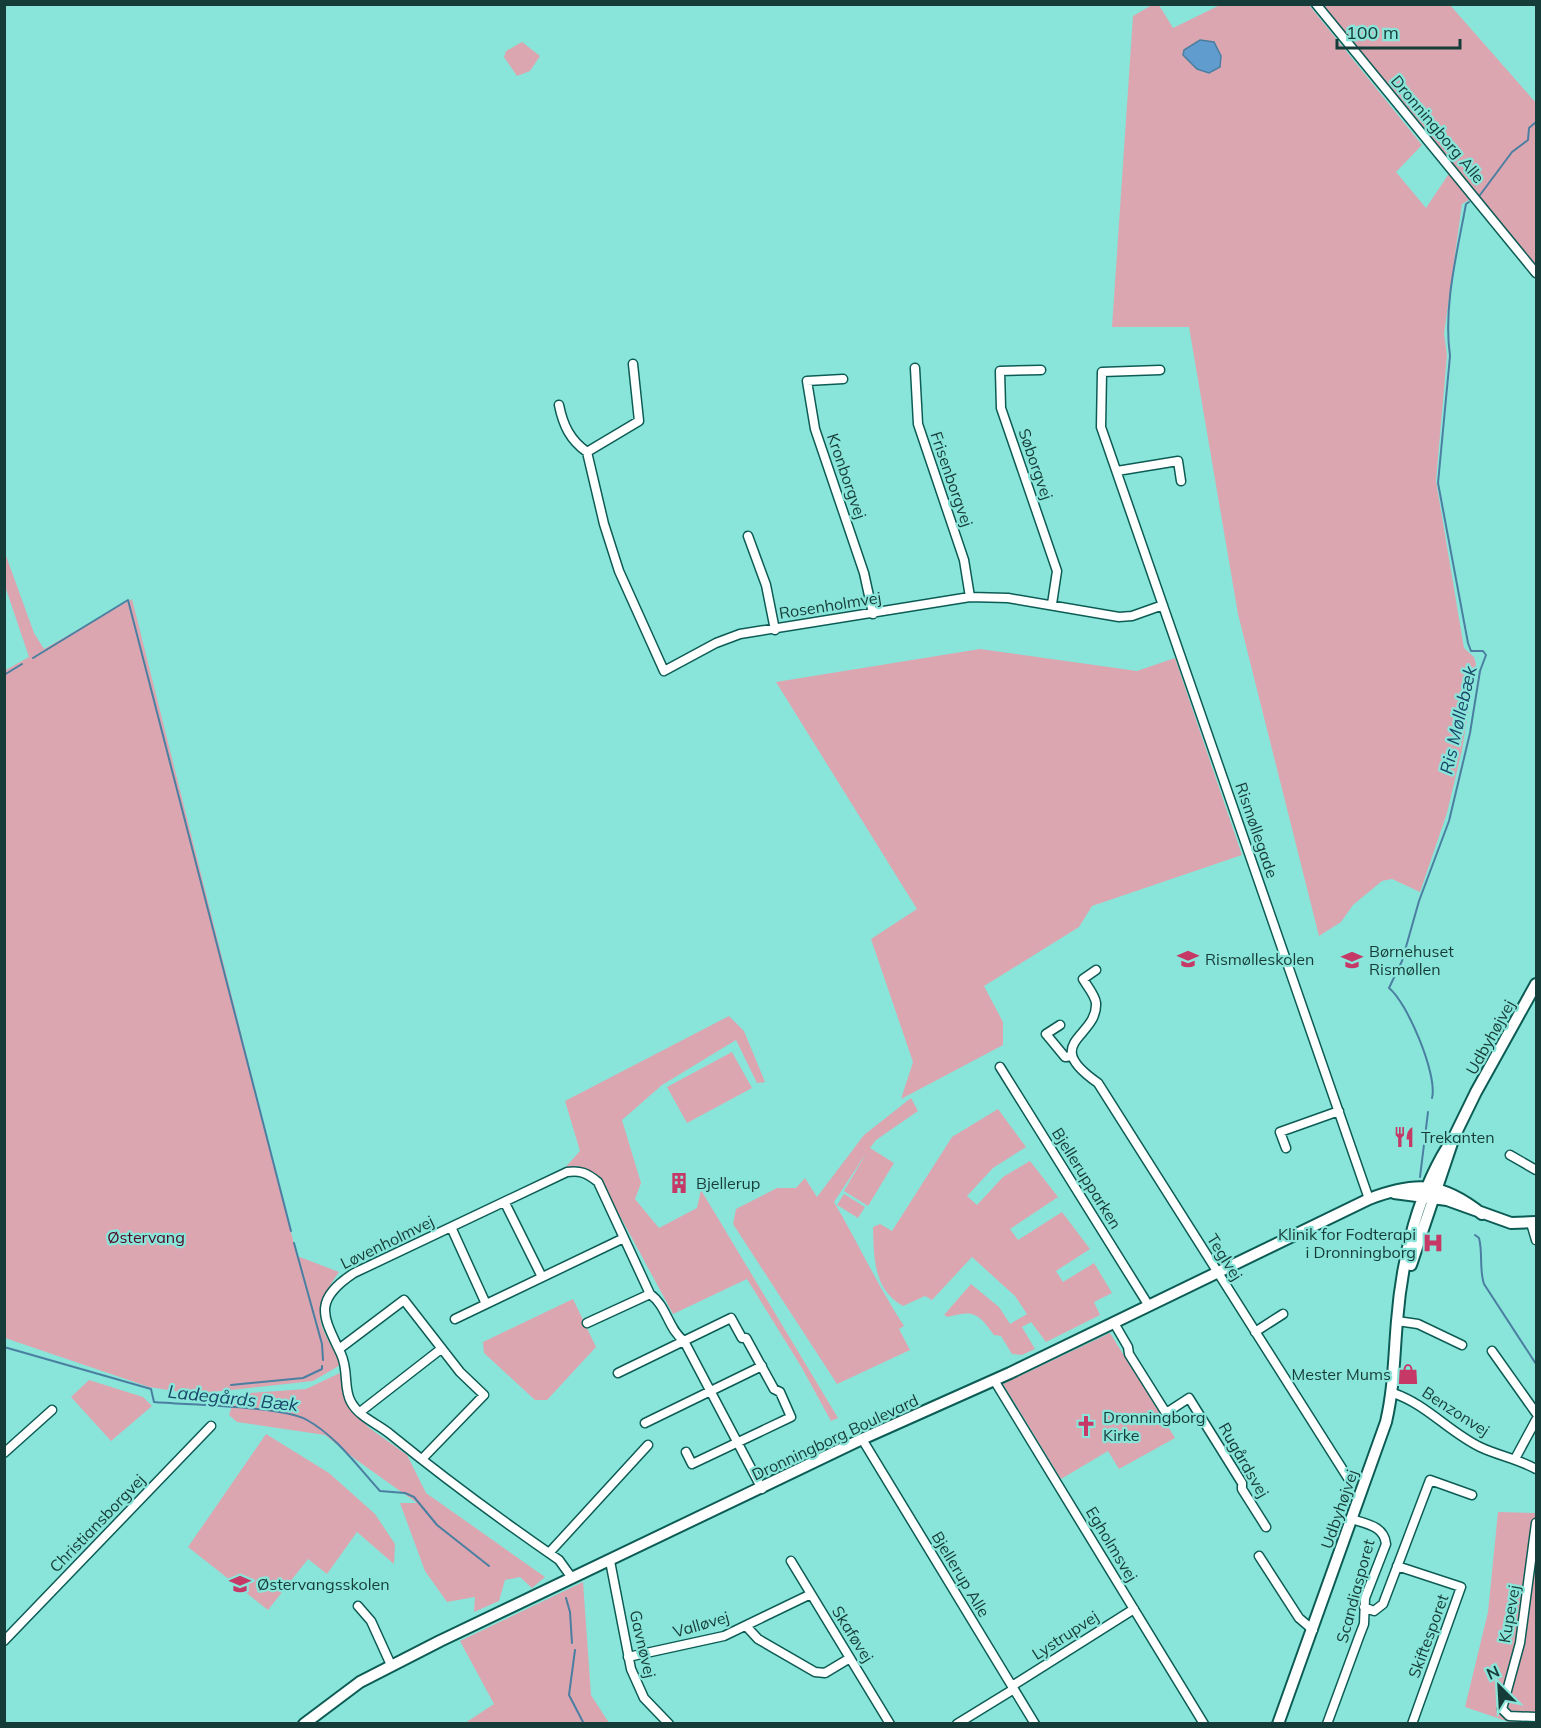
<svg xmlns="http://www.w3.org/2000/svg" width="1541" height="1728" viewBox="0 0 1541 1728" font-family="Mulish,sans-serif">
  <rect width="100%" height="100%" fill="#89e5d9"/>
  <path fill="#dca6b1" d="M1152 5H1159L1173 28 1220 5H1309L1422 145 1396 172 1426 208 1450 172 1469 200 1462 204 1444 334 1447 355 1436 481 1464 648 1474 657 1476 664 1462 750 1447 813 1420 892 1392 879 1382 881 1353 905 1341 922 1319 936 1238 614 1189 327H1112L1133 16Z
    M1322 5H1450L1536 103V266Z
    M522 42 540 56 530 71 517 76 504 57 506 51Z
    M5 553 34 633 44 649 132 599 297 1256 339 1272C309 1314 318 1323 342 1364L313 1381 194 1394 149 1387 5 1338 4 671 29 657 5 586Z
    M980 649 1137 671 1175 658 1242 855 1092 906 1079 927 984 986 1003 1022V1045L901 1099 913 1062 871 939 917 909 776 682Z
    M729 1016 744 1031 765 1082 757 1083 736 1040 662 1085 622 1120 641 1183 635 1199 659 1228 697 1208 701 1190 838 1418 831 1421 802 1368 747 1279 673 1314 600 1179 577 1166 564 1169 580 1151 565 1101Z
    M732 1052 752 1088 687 1123 667 1087Z
    M911 1098 918 1111 876 1140 870 1148 894 1163 868 1206 844 1191 867 1152 834 1202C858 1243 878 1286 904 1326L899 1329 910 1350 837 1384 733 1224 736 1209 777 1188H796L805 1178 817 1197 864 1135Z
    M998 1109 1026 1147 993 1168 967 1196 977 1205 1003 1177 1030 1161 1058 1197 1010 1229 1018 1240 1062 1212 1090 1249 1056 1271 1063 1282 1094 1263 1112 1293 1094 1302 1100 1315 1046 1342 1031 1322 1022 1327 1035 1349 1022 1355 1012 1354 1001 1336 994 1335C979 1314 974 1309 948 1317L944 1315 971 1284 999 1307 1010 1324 1027 1314 1015 1296 972 1257 932 1300 925 1296 903 1306C873 1289 874 1258 873 1227L880 1224 892 1231 952 1137Z
    M844 1194 865 1207 858 1218 837 1205Z
    M573 1299 596 1347 547 1400H535L484 1353 483 1342Z
    M1110 1333 1175 1438 1119 1469 1108 1451 1061 1479 1003 1384Z
    M344 1371 347 1403 368 1427 407 1455 426 1493 545 1577 532 1588 520 1577 505 1580 499 1601 474 1612 475 1597 447 1602 425 1571 400 1503H417L355 1459 325 1435 237 1422 229 1415 232 1406 250 1393 306 1389Z
    M89 1380 143 1397 152 1406 111 1441 71 1397Z
    M266 1434 329 1473 375 1514 395 1544 394 1564 357 1532 327 1574 308 1559 268 1610 188 1547Z
    M1498 1512 1536 1513V1723H1512L1465 1707 1488 1612Z
    M583 1582 591 1695 609 1723H465L494 1704 460 1641Z"/>
  <path fill="#619cce" stroke="#4a7fa1" stroke-width="1.5" d="M1200 40 1214 42 1221 56 1220 67 1209 73 1197 69 1183 55 1184 50Z"/>
  <g fill="none" stroke-linecap="round" stroke-linejoin="round">
    <path stroke="#4a7fa1" stroke-width="2" d="M1480 195 1512 152 1528 140 1529 128 1536 122
      M33 658 128 600 291 1231
      M4 675 22 664
      M1432 1098C1438 1075 1407 1002 1389 988L1402 961 1419 901 1449 821 1470 733 1480 671 1486 655 1483 651H1471L1468 643 1438 483 1450 356C1443 307 1457 253 1466 204L1469 202
      M1420 1177 1428 1112
      M1475 1235 1479 1238C1483 1253 1479 1269 1484 1284L1536 1364
      M294 1243 322 1344 323 1360
      M4 1347 151 1389 154 1402C188 1405 282 1406 307 1420 336 1436 358 1467 380 1491L405 1493 414 1497 437 1525 489 1566
      M231 1385 303 1378 322 1369V1366
      M566 1598 570 1612 572 1643
      M575 1650 569 1695 584 1724"/>
    <defs>
      <path id="minor" d="M1316 4 1536 273
        M915 368 918 424 964 560 970 597
        M1041 370 1000 371 1001 408 1057 571 1052 604
        M1160 370 1102 372 1101 427 1369 1199
        M843 379 807 381 815 429 864 573 873 614
        M559 405C563 425 570 440 587 452L604 524 619 571 664 671 716 643 740 634 970 597 1008 598 1119 617 1132 616 1163 605
        M587 452 639 421 633 364
        M1117 471 1178 461 1181 481
        M748 536 766 585 775 630
        M1096 970 1083 979C1087 986 1095 995 1096 1003 1098 1038 1039 1042 1098 1083L1348 1478
        M1060 1025 1046 1034 1065 1057 1072 1056
        M1000 1067 1149 1306
        M1286 1148 1280 1132 1339 1111
        M1510 1155 1536 1170
        M505 1203 542 1277
        M1531 1223 1536 1240
        M451 1227 486 1304
        M455 1319 624 1238
        M1397 1321 1418 1324 1462 1345
        M587 1323 650 1294
        M1114 1323 1128 1347 1129 1354 1166 1413 1189 1398 1242 1483V1489L1266 1527
        M1255 1332 1283 1314
        M339 1349 404 1300 460 1372 484 1395 422 1459
        M1492 1351 1536 1413
        M618 1373 731 1318 742 1338H746L774 1389 780 1392 791 1417 692 1464 686 1452
        M994 1380 1204 1724
        M1393 1393C1426 1404 1449 1432 1480 1447 1499 1456 1516 1458 1536 1469
        M360 1412 441 1349
        M645 1423 762 1366
        M862 1439 1035 1724
        M4 1453 52 1410
        M1516 1457 1536 1420
        M1536 1523 1520 1643 1502 1709 1509 1716 1536 1717
        M549 1553 648 1445
        M1259 1556 1299 1618 1313 1630
        M610 1561 631 1669 644 1698 669 1724
        M791 1561 890 1724
        M1397 1566 1461 1587 1412 1724
        M572 1578 559 1560C501 1520 444 1478 390 1434 378 1424 359 1417 351 1402 343 1388 349 1371 341 1354 323 1316 312 1301 354 1273L567 1172C580 1170 587 1173 598 1182L650 1294C667 1306 668 1329 684 1341L762 1489
        M358 1606 371 1621 391 1665
        M1364 1607 1374 1611 1383 1604 1430 1480 1472 1495
        M746 1626 758 1639 815 1672 825 1673 850 1658
        M4 1641 211 1426
        M628 1657 724 1636 811 1594
        M1012 1686 1134 1609
        M957 1724 1014 1689
        M1327 1724 1359 1637 1364 1624 1365 1598 1386 1544C1384 1526 1367 1524 1351 1519"/>
      <path id="tertiary" d="M1394 1193 1447 1200 1511 1223 1536 1222
        M1411 1265 1454 1137 1476 1092 1536 984
        M304 1724 360 1682 440 1641 862 1439 1010 1373 1369 1199C1416 1181 1442 1182 1482 1214
        M1278 1724 1386 1422C1394 1388 1394 1355 1397 1321 1402 1258 1418 1189 1454 1137"/>
    </defs>
    <use href="#minor" stroke="#0c5c55" stroke-width="11"/>
    <use href="#tertiary" stroke="#0c5c55" stroke-width="14"/>
    <use href="#minor" stroke="#fff" stroke-width="8"/>
    <use href="#tertiary" stroke="#fff" stroke-width="10"/>
  </g>
  <defs>
    <symbol id="school-bare" viewBox="-9 -9 18 18"><path d="M0-5L7-2L0 1L-7-2ZM-4 1L0 2.5L4 1V4Q0 6-4 4Z" fill="#c63967" stroke="#89e5d9" stroke-width="2.5" paint-order="stroke"/></symbol>
    <symbol id="restaurant-bare" viewBox="-9 -9 18 18"><path d="M-5-6h1v4h1v-4h1v4h1v-4h1v5L-1.5 .5V6h-2V.5L-5-1ZM5-6V6H3V1.5H1.5Q1.5-4 5-6Z" fill="#c63967" stroke="#89e5d9" stroke-width="2.5" paint-order="stroke"/></symbol>
    <symbol id="building-bare" viewBox="-9 -9 18 18"><path d="M-4-6H4V6H1V3H-1V6H-4ZM-2.5-4.3h1.7v1.8h-1.7ZM.8-4.3h1.7v1.8H.8ZM-2.5-1h1.7V.8h-1.7ZM.8-1h1.7V.8H.8Z" fill="#c63967" stroke="#89e5d9" stroke-width="2.5" paint-order="stroke"/></symbol>
    <symbol id="hospital-bare" viewBox="-9 -9 18 18"><path d="M-5-5h3v3.5h4V-5h3V5h-3V1.5h-4V5h-3Z" fill="#c63967" stroke="#89e5d9" stroke-width="2.5" paint-order="stroke"/></symbol>
    <symbol id="shop-bare" viewBox="-9 -9 18 18"><path d="M-5-2.5h2.3a2.7 3.5 0 0 1 5.4 0H5L5.5 6h-11ZM-1.5-2.5h3a1.5 2.3 0 0 0-3 0Z" fill="#c63967" stroke="#89e5d9" stroke-width="2.5" paint-order="stroke"/></symbol>
    <symbol id="church-bare" viewBox="-9 -9 18 18"><path d="M-1.2-6h2.4v3.5h3.3v2.4h-3.3V6h-2.4V-.1h-3.3v-2.4h3.3Z" fill="#c63967" stroke="#89e5d9" stroke-width="2.5" paint-order="stroke"/></symbol>
  </defs>
  <g fill-rule="evenodd">
    <use href="#school-bare" x="1173" y="944" width="30" height="30"/>
    <use href="#school-bare" x="1337" y="945" width="30" height="30"/>
    <use href="#restaurant-bare" x="1389" y="1122" width="30" height="30"/>
    <use href="#building-bare" x="664" y="1168" width="30" height="30"/>
    <use href="#hospital-bare" x="1418" y="1228" width="30" height="30"/>
    <use href="#shop-bare" x="1393" y="1359" width="30" height="30"/>
    <use href="#church-bare" x="1071" y="1411" width="30" height="30"/>
    <use href="#school-bare" x="225" y="1569" width="30" height="30"/>
  </g>
  <g text-anchor="middle" dominant-baseline="central" stroke-width="4.5" stroke-linejoin="round" paint-order="stroke">
    <g font-size="16" fill="#153c38" stroke="#89e5d9">
      <text transform="translate(1438 129) rotate(50)">Dronningborg Alle</text>
      <text transform="translate(1036 464) rotate(71)">Søborgvej</text>
      <text transform="translate(847 476) rotate(71)">Kronborgvej</text>
      <text transform="translate(952 479) rotate(71)">Frisenborgvej</text>
      <text transform="translate(830 605) rotate(-9)">Rosenholmvej</text>
      <text transform="translate(1257 830) rotate(71)">Rismøllegade</text>
      <text transform="translate(1490 1037) rotate(-61)">Udbyhøjvej</text>
      <text transform="translate(1087 1178) rotate(58)">Bjellerupparken</text>
      <text transform="translate(387 1242) rotate(-26)">Løvenholmvej</text>
      <text transform="translate(1225 1257) rotate(58)">Teglvej</text>
      <text transform="translate(1456 1411) rotate(33)">Benzonvej</text>
      <text transform="translate(835 1437) rotate(-25)">Dronningborg Boulevard</text>
      <text transform="translate(1244 1460) rotate(60)">Rugårdsvej</text>
      <text transform="translate(1339 1509) rotate(-71)">Udbyhøjvej</text>
      <text transform="translate(97 1523) rotate(-46)">Christiansborgvej</text>
      <text transform="translate(1112 1544) rotate(59)">Egholmsvej</text>
      <text transform="translate(961 1574) rotate(59)">Bjellerup Alle</text>
      <text transform="translate(1355 1591) rotate(-75)">Scandiasporet</text>
      <text transform="translate(1509 1614) rotate(-80)">Kupevej</text>
      <text transform="translate(701 1624) rotate(-16)">Valløvej</text>
      <text transform="translate(853 1634) rotate(58)">Skaføvej</text>
      <text transform="translate(1065 1635) rotate(-33)">Lystrupvej</text>
      <text transform="translate(1428 1636) rotate(-70)">Skiftesporet</text>
      <text transform="translate(643 1644) rotate(77)">Gavnøvej</text>
    </g>
    <g font-size="16" fill="#153c38" stroke="#89e5d9" text-anchor="start">
      <text x="1369" y="951">Børnehuset<tspan x="1369" dy="18">Rismøllen</tspan></text>
      <text x="1205" y="959">Rismølleskolen</text>
      <text x="1421" y="1137">Trekanten</text>
      <text x="696" y="1183">Bjellerup</text>
      <text x="1416" y="1234" text-anchor="end">Klinik for Fodterapi<tspan x="1416" dy="18">i Dronningborg</tspan></text>
      <text x="1391" y="1374" text-anchor="end">Mester Mums</text>
      <text x="1103" y="1417">Dronningborg<tspan x="1103" dy="18">Kirke</tspan></text>
      <text x="257" y="1584">Østervangsskolen</text>
    </g>
    <g font-size="16" fill="#4e0822" stroke="#89e5d9">
      <text x="146" y="1237">Østervang</text>
    </g>
    <g font-size="18" font-style="italic" fill="#184467" stroke="#89e5d9">
      <text transform="translate(1458 720) rotate(-77)">Ris Møllebæk</text>
      <text transform="translate(233 1398) rotate(6)">Ladegårds Bæk</text>
    </g>
  </g>
  <rect width="1541" height="1728" fill="none" stroke="#153c38" stroke-width="12"/>
  <g transform="translate(1499 1686) rotate(336)" stroke="#89e5d9" stroke-width="4.5" paint-order="stroke">
  <path d="M0-4.5L10 22L0 15L-10 22Z" fill="#153c38"/>
  <text y="-9" font-size="16" font-weight="bold" text-anchor="middle" fill="#153c38">N</text>
  </g>
  <path d="M1337 39v9h123v-9" fill="none" stroke="#153c38" stroke-width="3"/>
  <text x="1346" y="39" font-size="18" fill="#153c38" stroke="#89e5d9" stroke-width="4.5" paint-order="stroke">100 m</text>
</svg>
